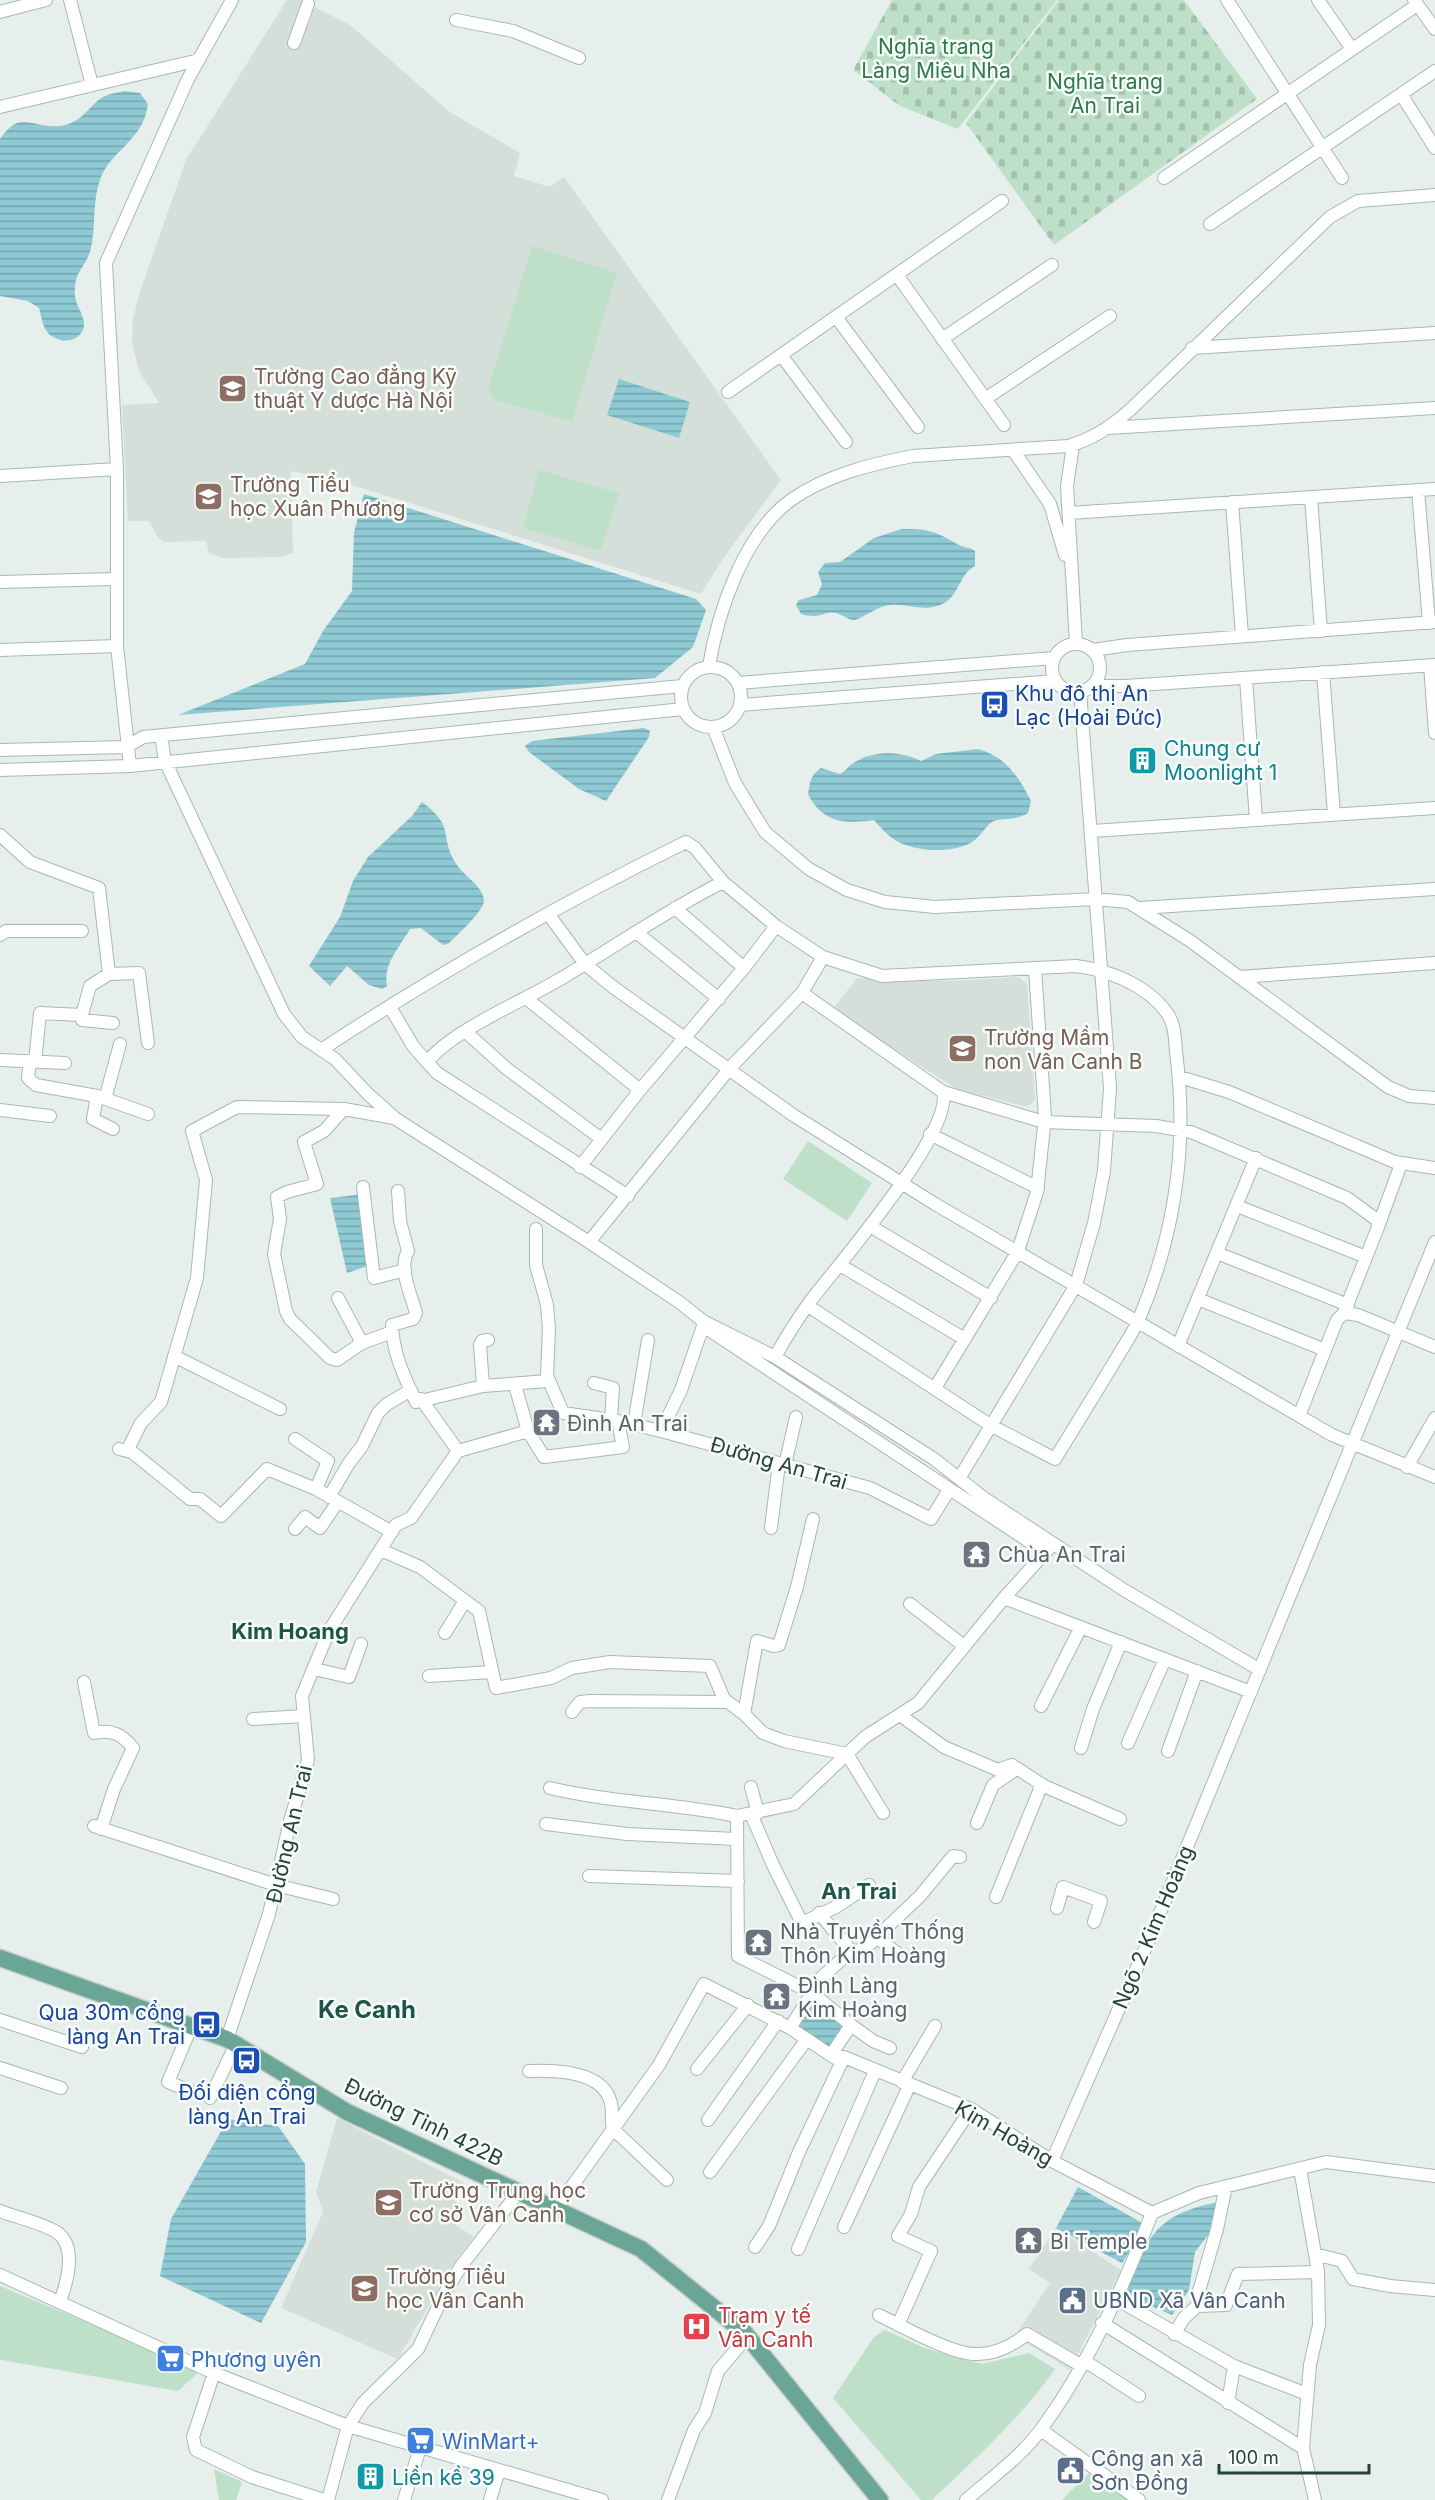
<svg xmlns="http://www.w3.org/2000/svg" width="1435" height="2500" viewBox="0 0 1435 2500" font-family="Inter,sans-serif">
  <defs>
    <pattern id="cemetery-stones" width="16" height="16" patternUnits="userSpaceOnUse" patternTransform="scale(1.5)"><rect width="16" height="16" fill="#bfe0c8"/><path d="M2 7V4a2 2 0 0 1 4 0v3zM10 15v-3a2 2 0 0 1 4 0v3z" fill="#a4c1ad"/></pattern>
    <pattern id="water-rules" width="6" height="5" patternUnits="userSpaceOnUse" patternTransform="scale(1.5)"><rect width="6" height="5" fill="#8ec9d4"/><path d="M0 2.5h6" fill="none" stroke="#74a5ad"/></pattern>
  </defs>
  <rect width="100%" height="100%" fill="#e6efeb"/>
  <path fill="#d4dfda" d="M287 0H301L350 25 450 112 520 153 514 176 550 187 564 177 781 480 722 560 701 594 336 480 291 471 293 553 279 557 223 558 209 553 206 541 164 542 158 538 149 521H128L122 405 159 403 139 371 132 342 133 318 141 289 186 160Z
    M1019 977 1027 984 1035 1100 1027 1107 957 1089 832 1010 857 978 951 981Z
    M337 2118 464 2183 449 2220 474 2237 451 2267 398 2359 281 2308 323 2212 316 2192Z
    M1056 2228 1121 2270 1070 2370 1015 2336 1050 2283 1029 2269Z"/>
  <path fill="#bfe0c8" d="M532 246 617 273 572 422 496 400 488 389Z
    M539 470 619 493 601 551 523 528Z
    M808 1141 872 1183 847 1221 783 1179Z
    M0 2286 201 2370 178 2391 2 2360 0 2359Z
    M885 2330 925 2348 982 2364 1029 2353 1055 2369C1020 2419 976 2458 932 2500H921L833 2398 874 2337Z
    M214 2469 242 2482 236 2500H219Z
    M1093 2469 1131 2500H1062Z"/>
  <path fill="url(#cemetery-stones)" d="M892 0H1057L958 129 900 106 853 70Z
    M1059 0H1184L1257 99 1054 245 966 123Z"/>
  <path fill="url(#water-rules)" d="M124 91 140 93 148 104C143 142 110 150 100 180 92 202 96 226 91 248 87 267 73 270 75 295 75 306 88 319 83 330 76 344 58 343 48 333 43 328 41 315 39 308L28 301 0 296V139C20 109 31 128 59 126 80 124 86 110 101 98 107 94 117 93 124 91Z
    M619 379 690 402 679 438 607 415Z
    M364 494 696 599 706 610 693 647 655 678 178 715 305 664 323 631 352 591 354 533Z
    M902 529C929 529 935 531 957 544 963 548 968 546 975 551V566C959 575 960 592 946 602 926 614 910 603 890 605 877 606 867 616 855 620 848 620 843 615 836 613 825 610 820 620 801 614L796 605 799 600 817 595 822 584 818 572 825 563 840 562 874 538Z
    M644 728 650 731 649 737 606 801 579 789 529 752 525 746 532 741Z
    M978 749C1006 757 1019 777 1031 801L1028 813C1013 822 1001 817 992 822 985 827 980 837 972 842 953 854 914 852 895 840 887 835 880 827 874 820 845 824 822 823 808 794 810 783 810 775 821 768L840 774C846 771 849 765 855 762 874 750 902 751 921 761L936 754Z
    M422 802C457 828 438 836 457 865 464 876 484 887 484 901 483 912 456 936 448 944L443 945 421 928 410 929C399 948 383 964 387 986L382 989 369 985 347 966 330 986 309 966 340 917 353 881 368 857 412 816Z
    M364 1194 373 1264 347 1273 330 1198Z
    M815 1999 848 2023 829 2049 796 2027Z
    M228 2119 278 2126 305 2164 306 2242 261 2323 160 2276 171 2219Z
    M1078 2187 1146 2225 1122 2263 1056 2228Z
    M1218 2202 1212 2230 1195 2252 1189 2290 1172 2315 1123 2294C1149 2238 1153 2215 1218 2202Z"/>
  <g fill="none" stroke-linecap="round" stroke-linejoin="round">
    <defs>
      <path id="minor" d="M70 0 92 85
        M1227 0 1342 178
        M1318 0 1352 49
        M1414 0 1435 29
        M0 12 46 0
        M456 20 513 31 579 58
        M294 43 308 4
        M1401 94 1435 148
        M0 107 199 60
        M1164 178 1417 5
        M1210 224 1435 71
        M897 275 1004 425
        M836 317 918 427
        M942 339 1052 265
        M1192 348 1435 333
        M781 355 846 442
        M728 392 1002 201
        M985 399 1110 316
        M1108 428 1435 408
        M1073 445 1067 486 1076 644
        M1013 450 1050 504 1065 555
        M0 476 117 469
        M1418 490 1429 623
        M1311 497 1321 631
        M1232 502 1242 636
        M1069 513 1435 489
        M0 582 115 579
        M1052 668a24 24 0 1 1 48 0a24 24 0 1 1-48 0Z
        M0 650 117 646
        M1093 650 1127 645 1435 622
        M1430 665 1435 733
        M709 666C718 611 744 534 791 500 826 475 872 464 913 456L1068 446C1093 439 1110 427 1130 410L1330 217 1358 201 1435 195
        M681 697a30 30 0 1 1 60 0a30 30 0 1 1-60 0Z
        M1323 672 1334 814
        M1246 678 1256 820
        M738 683 1054 658
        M1092 686H1125L1435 665
        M740 705 1055 681
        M713 727 735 783 765 832 809 869 847 890 885 902 935 907 1095 899 1128 902 1189 940 1388 1087 1409 1096 1435 1098
        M161 736 165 761 284 1014 302 1037 335 1059 368 1094 396 1119 589 1242 679 1302 703 1321 775 1357 934 1459 984 1498 1124 1590 1260 1670
        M0 750 127 747 143 737 682 686
        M130 766 117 646V469L106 263 188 79 232 0
        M0 770 130 766 683 709
        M1092 831 1435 808
        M0 835 30 862 99 888 109 974 139 973 148 1043
        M1140 908 1435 889
        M549 915 585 964 613 987 793 1115 935 1204 1332 1435 1435 1477
        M636 932 719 999
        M0 935 6 931H82
        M823 957 802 993 943 1092 1044 1122 1156 1126 1191 1132 1347 1198 1377 1220 1378 1227 1344 1313
        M744 968 776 926
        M1239 977 1435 963
        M526 998 640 1090
        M390 1007 413 1046 427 1062
        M82 1015V1020L113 1023
        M466 1032 506 1068 600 1138
        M321 1050C435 975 564 902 686 842L695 848 723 882 776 926 823 957 882 976 1076 966C1109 970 1147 985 1167 1013 1175 1024 1175 1039 1176 1052 1188 1143 1175 1234 1139 1319 1132 1335 1121 1350 1112 1366 1093 1397 1074 1428 1055 1459L990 1425 808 1306
        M0 1060 65 1063
        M30 1061 28 1078 36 1085 97 1096 148 1114
        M35 1062 40 1013 82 1015 90 986 109 974
        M1180 1077 1229 1092 1395 1162 1435 1168
        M97 1096 93 1119 113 1129
        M105 1099 120 1044
        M344 1109 324 1131 304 1142 317 1184 287 1192 277 1197 280 1219 274 1254 286 1311 290 1319 330 1358 337 1360 362 1343
        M0 1110 50 1116
        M930 1134 1038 1188
        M580 1167 640 1090 744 968 675 908
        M363 1187 374 1278 405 1270
        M398 1191 400 1221 408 1251C398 1268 411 1294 416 1313L413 1319 392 1325C393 1354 404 1376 416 1402L483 1386 548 1381
        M628 1196 437 1073 427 1062C454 1029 524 1001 562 978 616 946 667 910 723 882
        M1237 1206 1366 1257
        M870 1226 991 1298
        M1378 1227 1401 1164
        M536 1229V1265L547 1305 549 1328 547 1376 563 1413 618 1421 661 1431 870 1488 931 1519 949 1490
        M589 1242 730 1068 802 993
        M1217 1253 1348 1305
        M840 1265 963 1338
        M338 1298 362 1343 392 1332
        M1198 1299 1325 1350
        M1178 1346 1256 1158
        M174 1356 280 1409
        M775 1357C786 1337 798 1318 812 1299 839 1264 954 1131 943 1092
        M594 1383 613 1388 611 1420
        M515 1385 528 1431 544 1457 623 1447 618 1421
        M483 1386 480 1345 482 1341 488 1340
        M935 1388 1018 1251 1037 1192 1045 1117 1035 969
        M421 1399 458 1451
        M1299 1416 1337 1320 1344 1313 1358 1315 1435 1347
        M634 1424 648 1340
        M661 1431 681 1390 703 1326 1045 1552
        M295 1439 328 1461 316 1489
        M119 1449 132 1452 190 1499H200L221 1516 267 1469 316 1489 392 1532
        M127 1451 141 1423 161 1402 197 1278 206 1180 192 1131 237 1107 344 1109 394 1118
        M785 1465 796 1417
        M1407 1467 1435 1418
        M960 1477 1076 1285 1094 1223 1104 1171 1110 1088 1080 691
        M329 1497 349 1463 362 1446 378 1413 387 1404 411 1390
        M813 1519 797 1587 779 1645 774 1646 757 1641 744 1714 763 1733 784 1741 847 1754 883 1813
        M771 1528 779 1463
        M295 1529 305 1517 320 1528 337 1503
        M381 1550 420 1567 479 1611 496 1688 551 1678 572 1668 610 1662 710 1666 724 1699 744 1714
        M1004 1598 1251 1692
        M910 1604 964 1646
        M445 1633 465 1601
        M314 1669 349 1677 361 1644
        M429 1676 492 1672
        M84 1682 94 1733C111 1729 122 1734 133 1748L114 1789 101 1829
        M1041 1706 1081 1627
        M572 1712 580 1702 590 1701 728 1702
        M900 1715 944 1747 998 1770 1012 1765 1044 1786 1120 1819
        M253 1719 304 1716
        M1128 1743 1165 1659
        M1081 1748 1093 1709 1121 1642
        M1168 1751 1197 1671
        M751 1787 758 1813
        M550 1788C613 1803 674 1803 737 1816
        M751 1814 773 1865 802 1923 836 1907 869 1885
        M977 1823 993 1785 1012 1772
        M546 1824 627 1834 736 1839
        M94 1826 276 1885 333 1899
        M589 1876 738 1881
        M996 1897 1042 1784
        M1057 1908 1063 1887 1101 1901 1094 1922
        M819 1913 851 1951 812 1986V1993L851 2025 831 2055
        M851 1951 864 1950 880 1934
        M896 1952 880 1940V1934L920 1896 953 1856 960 1857
        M0 2020 82 2047
        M851 2025 873 2041 890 2048
        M790 2028 812 1993 738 1956 737 1816 794 1804 865 1737 918 1703 1004 1598 1053 1544
        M227 2039 269 1914 290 1821 308 1760 302 1696 329 1631 396 1525 411 1518 458 1451 528 1431
        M0 2068 61 2088
        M697 2069 748 2005
        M529 2071C555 2070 601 2071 610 2100 614 2110 610 2120 613 2129L667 2180
        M902 2082 935 2026
        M190 2091 168 2082 192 2025
        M210 2098 236 2044
        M708 2120 778 2021
        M1052 2161 1146 1947 1435 1242
        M1300 2169 1318 2271 1319 2325 1310 2365 1303 2448 1315 2500
        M710 2172 807 2039
        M555 2210 659 2065 704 1984 790 2028 835 2058 844 2057 971 2109 1052 2161 1152 2213
        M0 2211C15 2217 46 2224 58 2233 77 2248 67 2283 60 2301
        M844 2227 910 2084
        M755 2247 769 2226 799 2152 844 2057
        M798 2249 875 2071
        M1315 2254 1342 2261 1353 2279 1390 2286 1435 2290
        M0 2275 214 2373 348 2426 602 2500
        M1116 2299 1234 2366 1307 2394
        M1200 2305 1199 2291 1217 2229 1226 2186
        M879 2315C901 2326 952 2354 975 2354 994 2355 1013 2345 1027 2334L1082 2366
        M1102 2323 1303 2448
        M898 2325 931 2251 898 2236 911 2214 919 2187 971 2109
        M1174 2334 1184 2318 1197 2306 1226 2305 1238 2274 1318 2272
        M1085 2361 1139 2396
        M214 2373 193 2437 196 2450 252 2477 324 2500
        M1228 2403 1234 2366
        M1041 2430 1139 2500
        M328 2500 348 2426 363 2403 418 2349 443 2296 461 2266 518 2193
        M404 2500 420 2448
        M490 2500 499 2470
        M668 2500 694 2430 705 2413 718 2371 747 2337
        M966 2500C991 2478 1023 2455 1042 2428 1089 2364 1124 2286 1152 2213L1199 2193 1326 2162 1435 2176"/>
      <path id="major" d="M0 1958 227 2039 347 2112 641 2249 744 2332 880 2500"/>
    </defs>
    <use href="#minor" stroke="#a8b8b2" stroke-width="14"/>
    <use href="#major" stroke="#c2cac8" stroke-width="19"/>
    <use href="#minor" stroke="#fff" stroke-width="12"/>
    <use href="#major" stroke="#6aa596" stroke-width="16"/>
  </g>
  <defs>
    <symbol id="university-square" viewBox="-11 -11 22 22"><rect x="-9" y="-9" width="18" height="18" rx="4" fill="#8d6e63" stroke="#f7fbf9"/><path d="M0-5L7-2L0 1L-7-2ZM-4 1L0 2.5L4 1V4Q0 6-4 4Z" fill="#fff"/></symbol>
    <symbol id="school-square" viewBox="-11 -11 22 22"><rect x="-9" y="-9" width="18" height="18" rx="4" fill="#8d6e63" stroke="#f7fbf9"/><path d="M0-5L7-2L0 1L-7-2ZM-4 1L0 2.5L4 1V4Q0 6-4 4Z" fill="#fff"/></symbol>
    <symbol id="bus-square" viewBox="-11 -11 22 22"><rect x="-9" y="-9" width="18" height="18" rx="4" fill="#1a4fb4" stroke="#f7fbf9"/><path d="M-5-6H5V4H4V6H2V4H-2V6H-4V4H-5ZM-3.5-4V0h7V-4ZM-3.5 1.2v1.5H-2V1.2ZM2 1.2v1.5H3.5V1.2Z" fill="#fff"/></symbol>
    <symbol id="building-square" viewBox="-11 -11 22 22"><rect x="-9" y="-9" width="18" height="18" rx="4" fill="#0f9aa8" stroke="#f7fbf9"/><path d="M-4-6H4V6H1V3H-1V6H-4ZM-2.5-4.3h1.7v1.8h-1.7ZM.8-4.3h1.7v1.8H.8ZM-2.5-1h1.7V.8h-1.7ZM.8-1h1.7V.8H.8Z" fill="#fff"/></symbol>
    <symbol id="temple-square" viewBox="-11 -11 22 22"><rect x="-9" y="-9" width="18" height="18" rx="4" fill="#6b7280" stroke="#f7fbf9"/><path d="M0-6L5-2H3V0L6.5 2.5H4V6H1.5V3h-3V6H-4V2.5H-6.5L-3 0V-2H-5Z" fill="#fff"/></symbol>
    <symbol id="civic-square" viewBox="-11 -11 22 22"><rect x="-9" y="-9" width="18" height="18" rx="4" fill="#5c6f8a" stroke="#f7fbf9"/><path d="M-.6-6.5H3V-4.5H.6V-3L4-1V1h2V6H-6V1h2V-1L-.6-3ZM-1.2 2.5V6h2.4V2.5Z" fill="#fff"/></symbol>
    <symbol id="hospital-square" viewBox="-11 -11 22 22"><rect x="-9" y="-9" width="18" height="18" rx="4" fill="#e0444e" stroke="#f7fbf9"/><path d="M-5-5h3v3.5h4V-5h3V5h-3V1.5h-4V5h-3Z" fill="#fff"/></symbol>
    <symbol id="supermarket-square" viewBox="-11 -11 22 22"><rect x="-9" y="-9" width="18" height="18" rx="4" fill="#3f7fe0" stroke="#f7fbf9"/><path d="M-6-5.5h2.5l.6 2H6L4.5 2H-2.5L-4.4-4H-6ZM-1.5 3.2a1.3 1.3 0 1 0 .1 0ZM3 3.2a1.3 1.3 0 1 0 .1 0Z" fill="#fff"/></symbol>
  </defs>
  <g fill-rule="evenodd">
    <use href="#university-square" x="216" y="372" width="33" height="33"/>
    <use href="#school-square" x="192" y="480" width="33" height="33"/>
    <use href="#bus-square" x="978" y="688" width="33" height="33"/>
    <use href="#building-square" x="1126" y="744" width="33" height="33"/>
    <use href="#school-square" x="946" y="1032" width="33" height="33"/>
    <use href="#temple-square" x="530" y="1406" width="33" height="33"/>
    <use href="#temple-square" x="960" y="1538" width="33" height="33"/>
    <use href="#temple-square" x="742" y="1926" width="33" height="33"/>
    <use href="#temple-square" x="760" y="1980" width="33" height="33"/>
    <use href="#bus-square" x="190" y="2008" width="33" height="33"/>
    <use href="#bus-square" x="230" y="2044" width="33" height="33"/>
    <use href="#school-square" x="372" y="2186" width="33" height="33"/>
    <use href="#temple-square" x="1012" y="2224" width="33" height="33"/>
    <use href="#school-square" x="348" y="2272" width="33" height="33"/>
    <use href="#civic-square" x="1056" y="2284" width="33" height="33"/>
    <use href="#hospital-square" x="680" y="2310" width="33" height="33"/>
    <use href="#supermarket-square" x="154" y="2342" width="33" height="33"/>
    <use href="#supermarket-square" x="404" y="2424" width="33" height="33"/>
    <use href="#civic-square" x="1054" y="2454" width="33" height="33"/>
    <use href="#building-square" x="354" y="2460" width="33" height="33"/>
  </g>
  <g text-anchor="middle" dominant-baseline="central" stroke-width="5" stroke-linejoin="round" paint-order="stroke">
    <g font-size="21" fill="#2d7a4b" stroke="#f7fbf9">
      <text x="936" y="46">Nghĩa trang<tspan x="936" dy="24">Làng Miêu Nha</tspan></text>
      <text x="1105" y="81">Nghĩa trang<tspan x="1105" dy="24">An Trai</tspan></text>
    </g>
    <g font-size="21" fill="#785e54" stroke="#f7fbf9" text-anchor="start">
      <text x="254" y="376">Trường Cao đẳng Kỹ<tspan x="254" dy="24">thuật Y dược Hà Nội</tspan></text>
      <text x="230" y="484">Trường Tiểu<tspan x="230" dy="24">học Xuân Phương</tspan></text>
      <text x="984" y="1037">Trường Mầm<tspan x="984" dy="24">non Vân Canh B</tspan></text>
      <text x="409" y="2190">Trường Trung học<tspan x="409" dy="24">cơ sở Vân Canh</tspan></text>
      <text x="386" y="2276">Trường Tiểu<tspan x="386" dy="24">học Vân Canh</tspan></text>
    </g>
    <g font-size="21" fill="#164399" stroke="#f7fbf9" text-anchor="start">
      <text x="1015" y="693">Khu đô thị An<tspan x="1015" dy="24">Lạc (Hoài Đức)</tspan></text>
      <text x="185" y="2012" text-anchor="end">Qua 30m cổng<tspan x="185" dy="24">làng An Trai</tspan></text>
      <text x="247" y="2092" text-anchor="middle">Đối diện cổng<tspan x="247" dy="24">làng An Trai</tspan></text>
    </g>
    <g font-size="21" fill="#0d838f" stroke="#f7fbf9" text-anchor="start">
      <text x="1164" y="748">Chung cư<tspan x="1164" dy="24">Moonlight 1</tspan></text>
      <text x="392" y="2477">Liền kề 39</text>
    </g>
    <g font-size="21" fill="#5b616d" stroke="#f7fbf9" text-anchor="start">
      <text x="567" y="1423">Đình An Trai</text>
      <text x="998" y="1554">Chùa An Trai</text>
      <text x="780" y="1931">Nhà Truyền Thống<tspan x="780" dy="24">Thôn Kim Hoàng</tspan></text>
      <text x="798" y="1985">Đình Làng<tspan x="798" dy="24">Kim Hoàng</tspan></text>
      <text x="1050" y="2241">Bi Temple</text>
    </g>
    <g font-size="21" fill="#24423a" stroke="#f7fbf9">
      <text transform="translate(779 1463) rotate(16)">Đường An Trai</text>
      <text transform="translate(289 1834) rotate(-77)">Đường An Trai</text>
      <text transform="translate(1153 1927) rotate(-67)">Ngõ 2 Kim Hoàng</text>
      <text transform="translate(424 2122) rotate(26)">Đường Tỉnh 422B</text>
      <text transform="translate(1004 2133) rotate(30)">Kim Hoàng</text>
    </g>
    <g font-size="21" fill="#4e5e75" stroke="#f7fbf9" text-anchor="start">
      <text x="1093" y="2300">UBND Xã Vân Canh</text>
      <text x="1091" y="2458">Công an xã<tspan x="1091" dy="24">Sơn Đồng</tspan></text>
    </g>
    <g font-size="21" fill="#be3a42" stroke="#f7fbf9" text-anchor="start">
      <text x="718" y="2315">Trạm y tế<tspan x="718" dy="24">Vân Canh</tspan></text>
    </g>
    <g font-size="21" fill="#366cbe" stroke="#f7fbf9" text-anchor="start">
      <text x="191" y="2359">Phương uyên</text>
      <text x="442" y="2441">WinMart+</text>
    </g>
    <g font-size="22" font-weight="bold" fill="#1f5548" stroke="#f7fbf9">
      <text x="290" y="1631">Kim Hoang</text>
      <text x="859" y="1891">An Trai</text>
    </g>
    <g font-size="24" font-weight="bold" fill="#1f5548" stroke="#f7fbf9">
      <text x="367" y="2009">Ke Canh</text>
    </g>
  </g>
  <path d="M1219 2464v9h150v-9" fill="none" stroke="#24423a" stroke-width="3"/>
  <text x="1228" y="2464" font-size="18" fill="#24423a" stroke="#f7fbf9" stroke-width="4.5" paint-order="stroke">100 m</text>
</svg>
